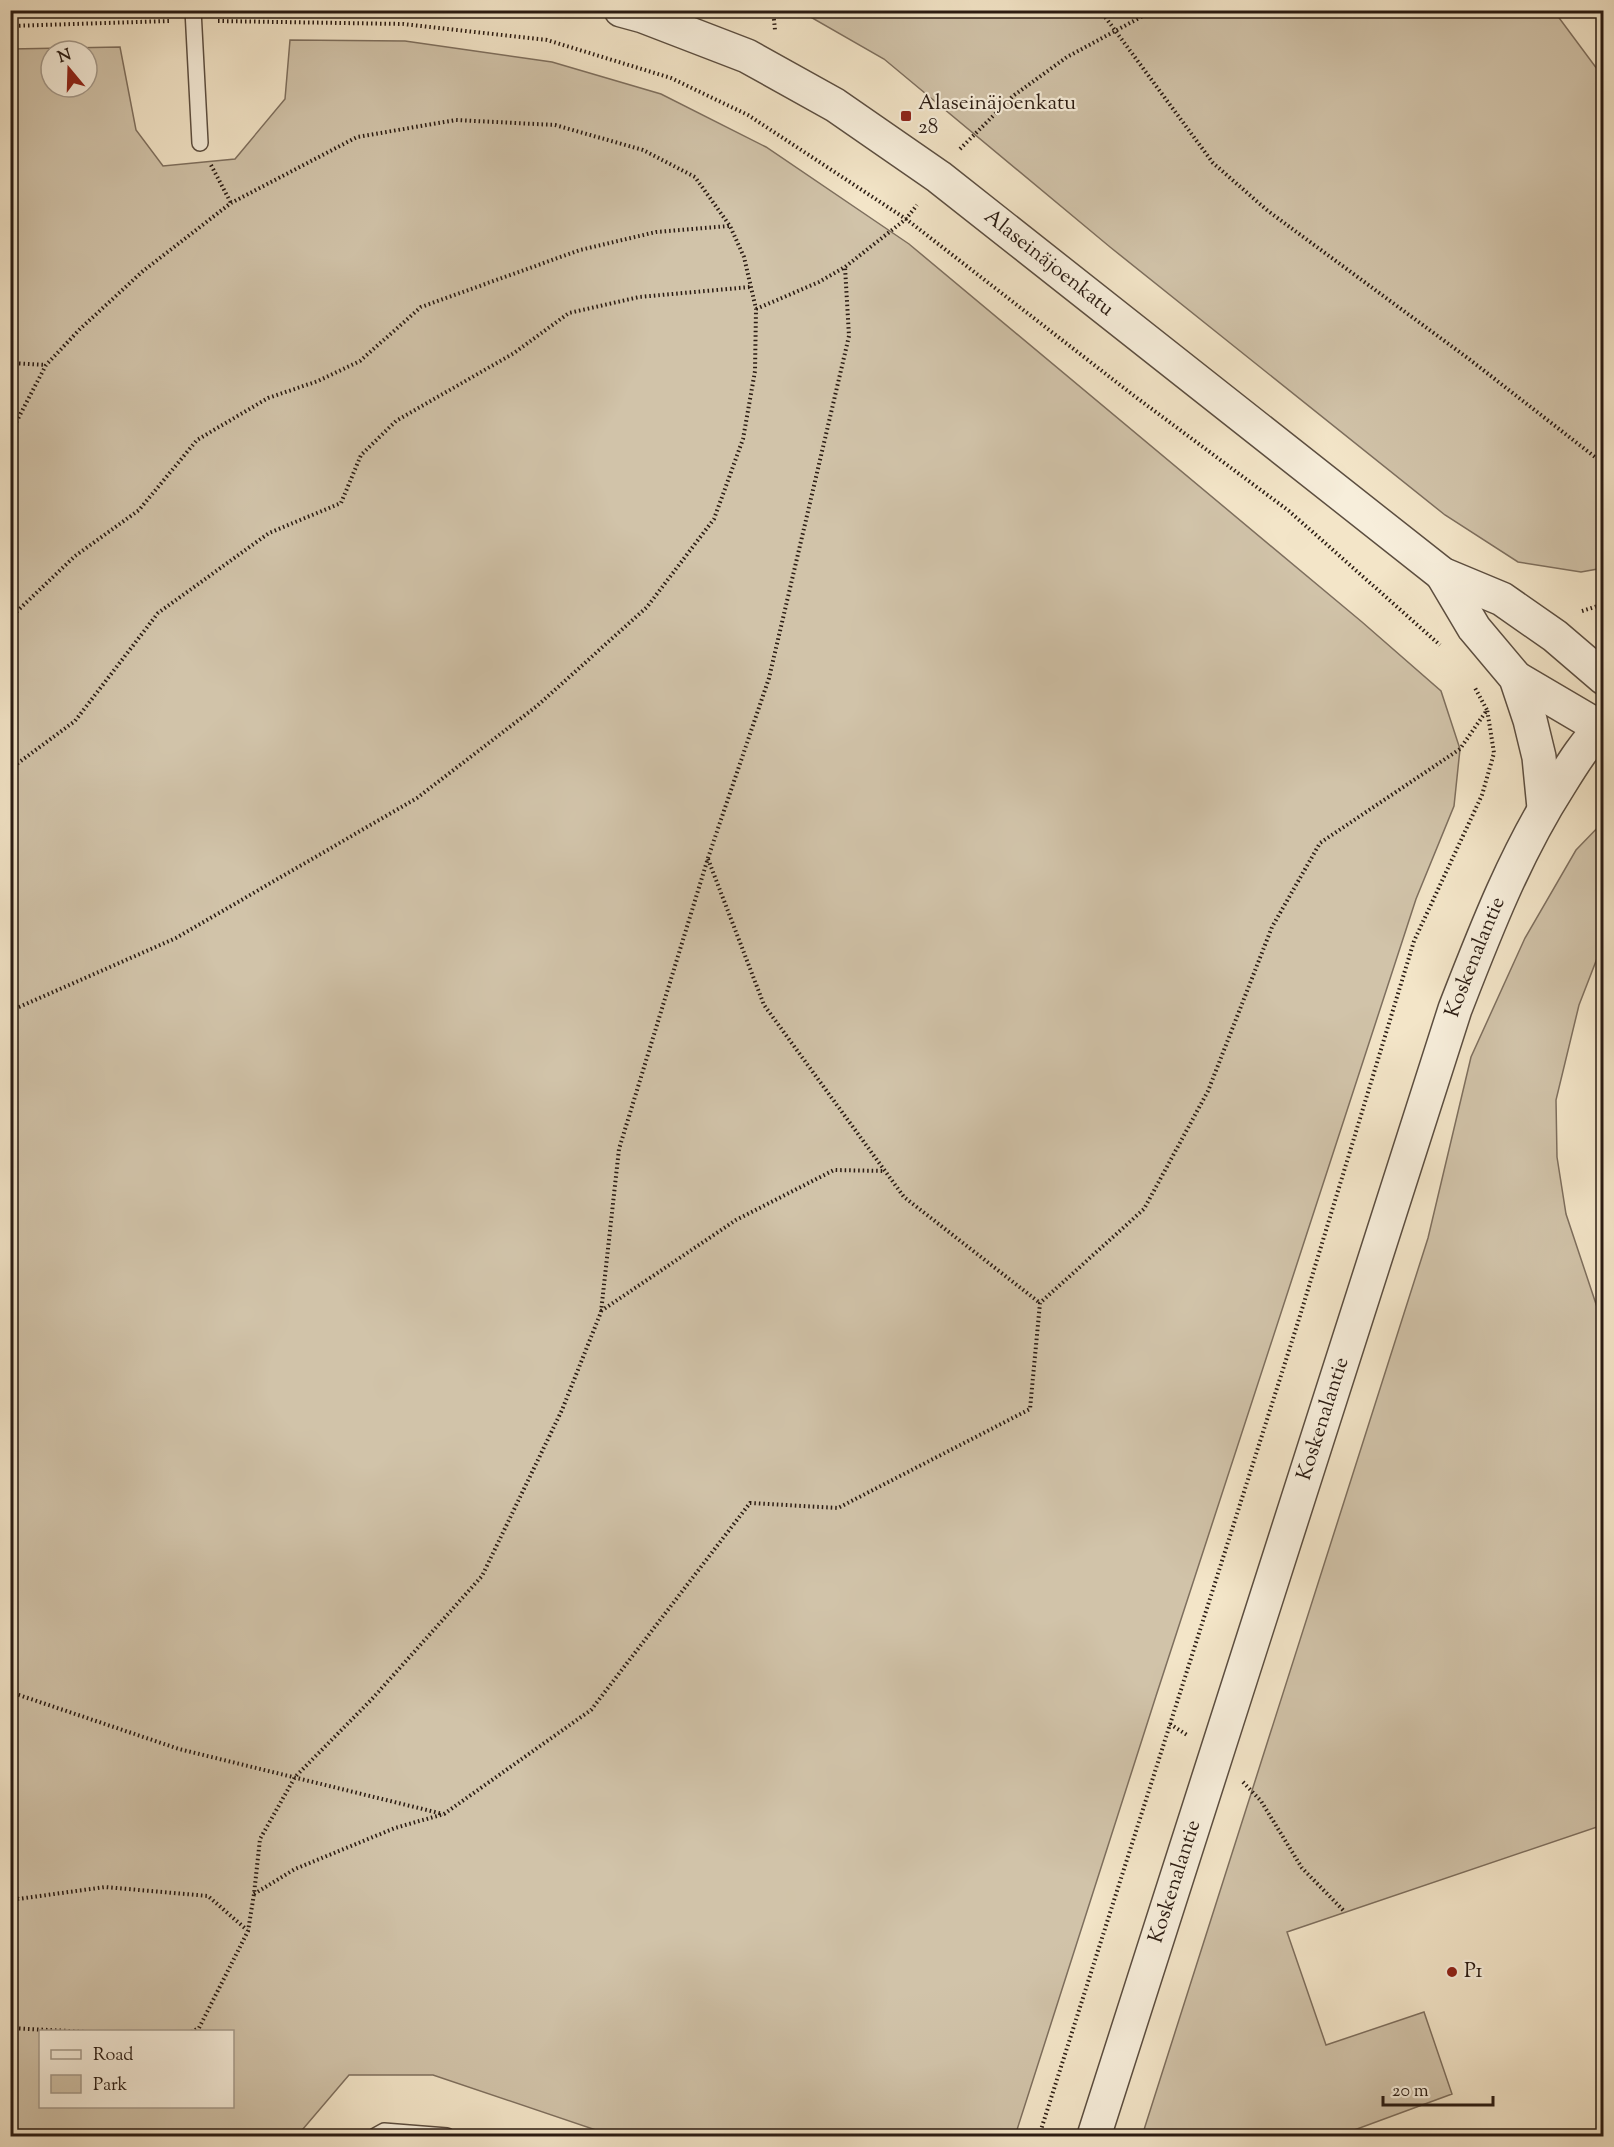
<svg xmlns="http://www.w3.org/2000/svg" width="1614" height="2147" viewBox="0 0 1614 2147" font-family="'Sorts Mill Goudy',serif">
  <rect width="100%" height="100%" fill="#f3e5c8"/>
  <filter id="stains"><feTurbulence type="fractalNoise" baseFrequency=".00333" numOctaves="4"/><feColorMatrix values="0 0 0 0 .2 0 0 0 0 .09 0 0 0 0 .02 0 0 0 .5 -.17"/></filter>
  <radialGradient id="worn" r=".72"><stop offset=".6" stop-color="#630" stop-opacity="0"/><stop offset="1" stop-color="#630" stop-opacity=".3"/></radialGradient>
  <path fill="#d1c3a9" stroke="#7e6f5e" stroke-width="1.5" fill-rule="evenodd" d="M800 11H1554L1603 77V568L1581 572 1518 562 1445 515 1110 247 884 59Z
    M290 40 405 41 552 62 661 94 766 147 909 244 1362 622 1441 691 1460 749 1454 806 1416 899 1156 1696 1015 2136H597L596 2130 433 2075H349L297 2136H11V49L120 47 136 130 163 166 235 159 285 99ZM51 51H87V87H51ZM40 2032H232V2106H40Z
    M1603 822V943L1579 1005 1556 1100 1557 1157 1566 1214 1598 1310 1603 1313V1825L1287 1932 1326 2045 1424 2012 1452 2094 1338 2136H1142L1428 1238 1471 1057 1525 938 1576 850Z"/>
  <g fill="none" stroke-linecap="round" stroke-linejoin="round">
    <defs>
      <path id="service" d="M193 10 200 143
        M375 2136 384 2131 447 2136"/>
      <g id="tertiary">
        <path id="s1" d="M621 10 643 16 747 56 835 105 939 177 1442 574 1502 599 1555 636 1604 678"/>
        <path d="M1442 574 1474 628 1516 678 1530 720 1539 757 1544 808"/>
        <path d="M1516 678 1601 728"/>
        <path id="s2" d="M1094 2136 1455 1009C1485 932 1515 854 1560 784 1573 763 1586 742 1604 725"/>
      </g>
    </defs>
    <use href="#service" stroke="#5c4e40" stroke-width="18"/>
    <use href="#tertiary" stroke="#5c4e40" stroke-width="36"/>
    <path stroke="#2a1b12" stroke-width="4" stroke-dasharray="1.5 3" stroke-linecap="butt" d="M773 10 775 30
      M1100 10 1213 163 1268 211 1469 359 1604 464
      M218 21 403 24 547 40 671 78 748 115 906 219 1133 395 1289 511 1440 645
      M10 26 169 21
      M960 149 1013 96 1067 57 1154 10
      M211 165 231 203
      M756 309 819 282 845 267 906 219 917 205
      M10 363 46 365
      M10 434 46 365 80 329 143 271 231 203 357 137 456 120 555 125 643 150 695 177 730 226 744 257 756 309 755 371 743 439 714 519 647 607 537 706 417 798 176 938 10 1011
      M1582 611 1604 604
      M10 618 75 556 139 510 197 440 268 398 318 381 360 361 421 307 580 250 656 232 729 226
      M10 769 75 721 158 613 269 533 341 503 361 455 396 421 514 353 569 313 639 297 750 287
      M708 859 764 1005 904 1197 1040 1303
      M601 1311 736 1220 834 1170 885 1171
      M10 1692 179 1749 443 1814
      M1170 1724 1187 1735
      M1243 1782 1261 1801 1302 1868 1344 1911
      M10 1886 18 1899
      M254 1894 295 1869 395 1828 444 1814 591 1710 750 1503 838 1508 1030 1409 1040 1303 1144 1209 1208 1091 1272 927 1320 843 1460 749 1487 710 1475 688
      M10 1904 18 1899 105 1887 208 1896 247 1930
      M10 2028 88 2032
      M191 2032 199 2028 248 1931 254 1894 260 1839 295 1777 372 1699 482 1576 562 1410 601 1312 619 1149 708 858 769 678 849 336 845 267
      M1039 2136 1299 1319 1414 941 1482 795 1494 753 1487 709"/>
    <use href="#service" stroke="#f7eedb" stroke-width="15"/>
    <use href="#tertiary" stroke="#f7eedb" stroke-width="33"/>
  </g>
  <g fill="#8f2418" stroke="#f7eedb" stroke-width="2">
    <rect x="900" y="110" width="12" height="12" rx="3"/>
    <circle cx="1452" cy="1972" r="6"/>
  </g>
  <g text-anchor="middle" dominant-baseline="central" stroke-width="4.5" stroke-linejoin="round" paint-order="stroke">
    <g font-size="21" fill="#2a1b12" stroke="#f7eedb" text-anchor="start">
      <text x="918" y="104">Alaseinäjoenkatu<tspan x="918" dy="24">28</tspan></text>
      <text x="1464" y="1972">P1</text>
    </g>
    <g font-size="21" fill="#2a1b12" stroke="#f7eedb">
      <text stroke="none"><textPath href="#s1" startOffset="501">Alaseinäjoenkatu</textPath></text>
      <text stroke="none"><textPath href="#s2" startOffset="1239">Koskenalantie</textPath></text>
      <text stroke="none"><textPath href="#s2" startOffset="753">Koskenalantie</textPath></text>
      <text stroke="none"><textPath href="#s2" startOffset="267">Koskenalantie</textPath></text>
    </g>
  </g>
  <rect width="1614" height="2147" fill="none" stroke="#f3e5c8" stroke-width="36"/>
  <rect x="12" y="12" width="1590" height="2123" fill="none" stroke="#2a1b12" stroke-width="3"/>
  <rect x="18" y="18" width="1578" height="2111" fill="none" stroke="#2a1b12" stroke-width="1.5"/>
  <rect x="39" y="2030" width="195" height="78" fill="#f7eedb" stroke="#a59a8b" stroke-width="1.5"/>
  <rect x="51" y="2050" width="30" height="9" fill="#f7eedb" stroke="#a59a8b" stroke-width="1.5"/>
  <text x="93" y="2060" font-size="18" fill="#2a1b12">Road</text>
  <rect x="51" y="2075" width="30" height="18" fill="#d1c3a9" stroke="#a59a8b" stroke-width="1.5"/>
  <text x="93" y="2090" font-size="18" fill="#2a1b12">Park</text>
  <g transform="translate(69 69) rotate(341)"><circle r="28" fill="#f7eedb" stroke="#a59a8b" stroke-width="1.5"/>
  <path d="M0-4.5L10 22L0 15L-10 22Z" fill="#8f2418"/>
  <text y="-9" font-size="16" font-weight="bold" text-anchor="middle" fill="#2a1b12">N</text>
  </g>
  <path d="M1383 2096v9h110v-9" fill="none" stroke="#2a1b12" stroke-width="3"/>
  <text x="1392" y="2096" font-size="18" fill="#2a1b12" stroke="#f7eedb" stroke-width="4.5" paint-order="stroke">20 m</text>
  <rect width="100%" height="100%" filter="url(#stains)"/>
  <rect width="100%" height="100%" fill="url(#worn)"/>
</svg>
